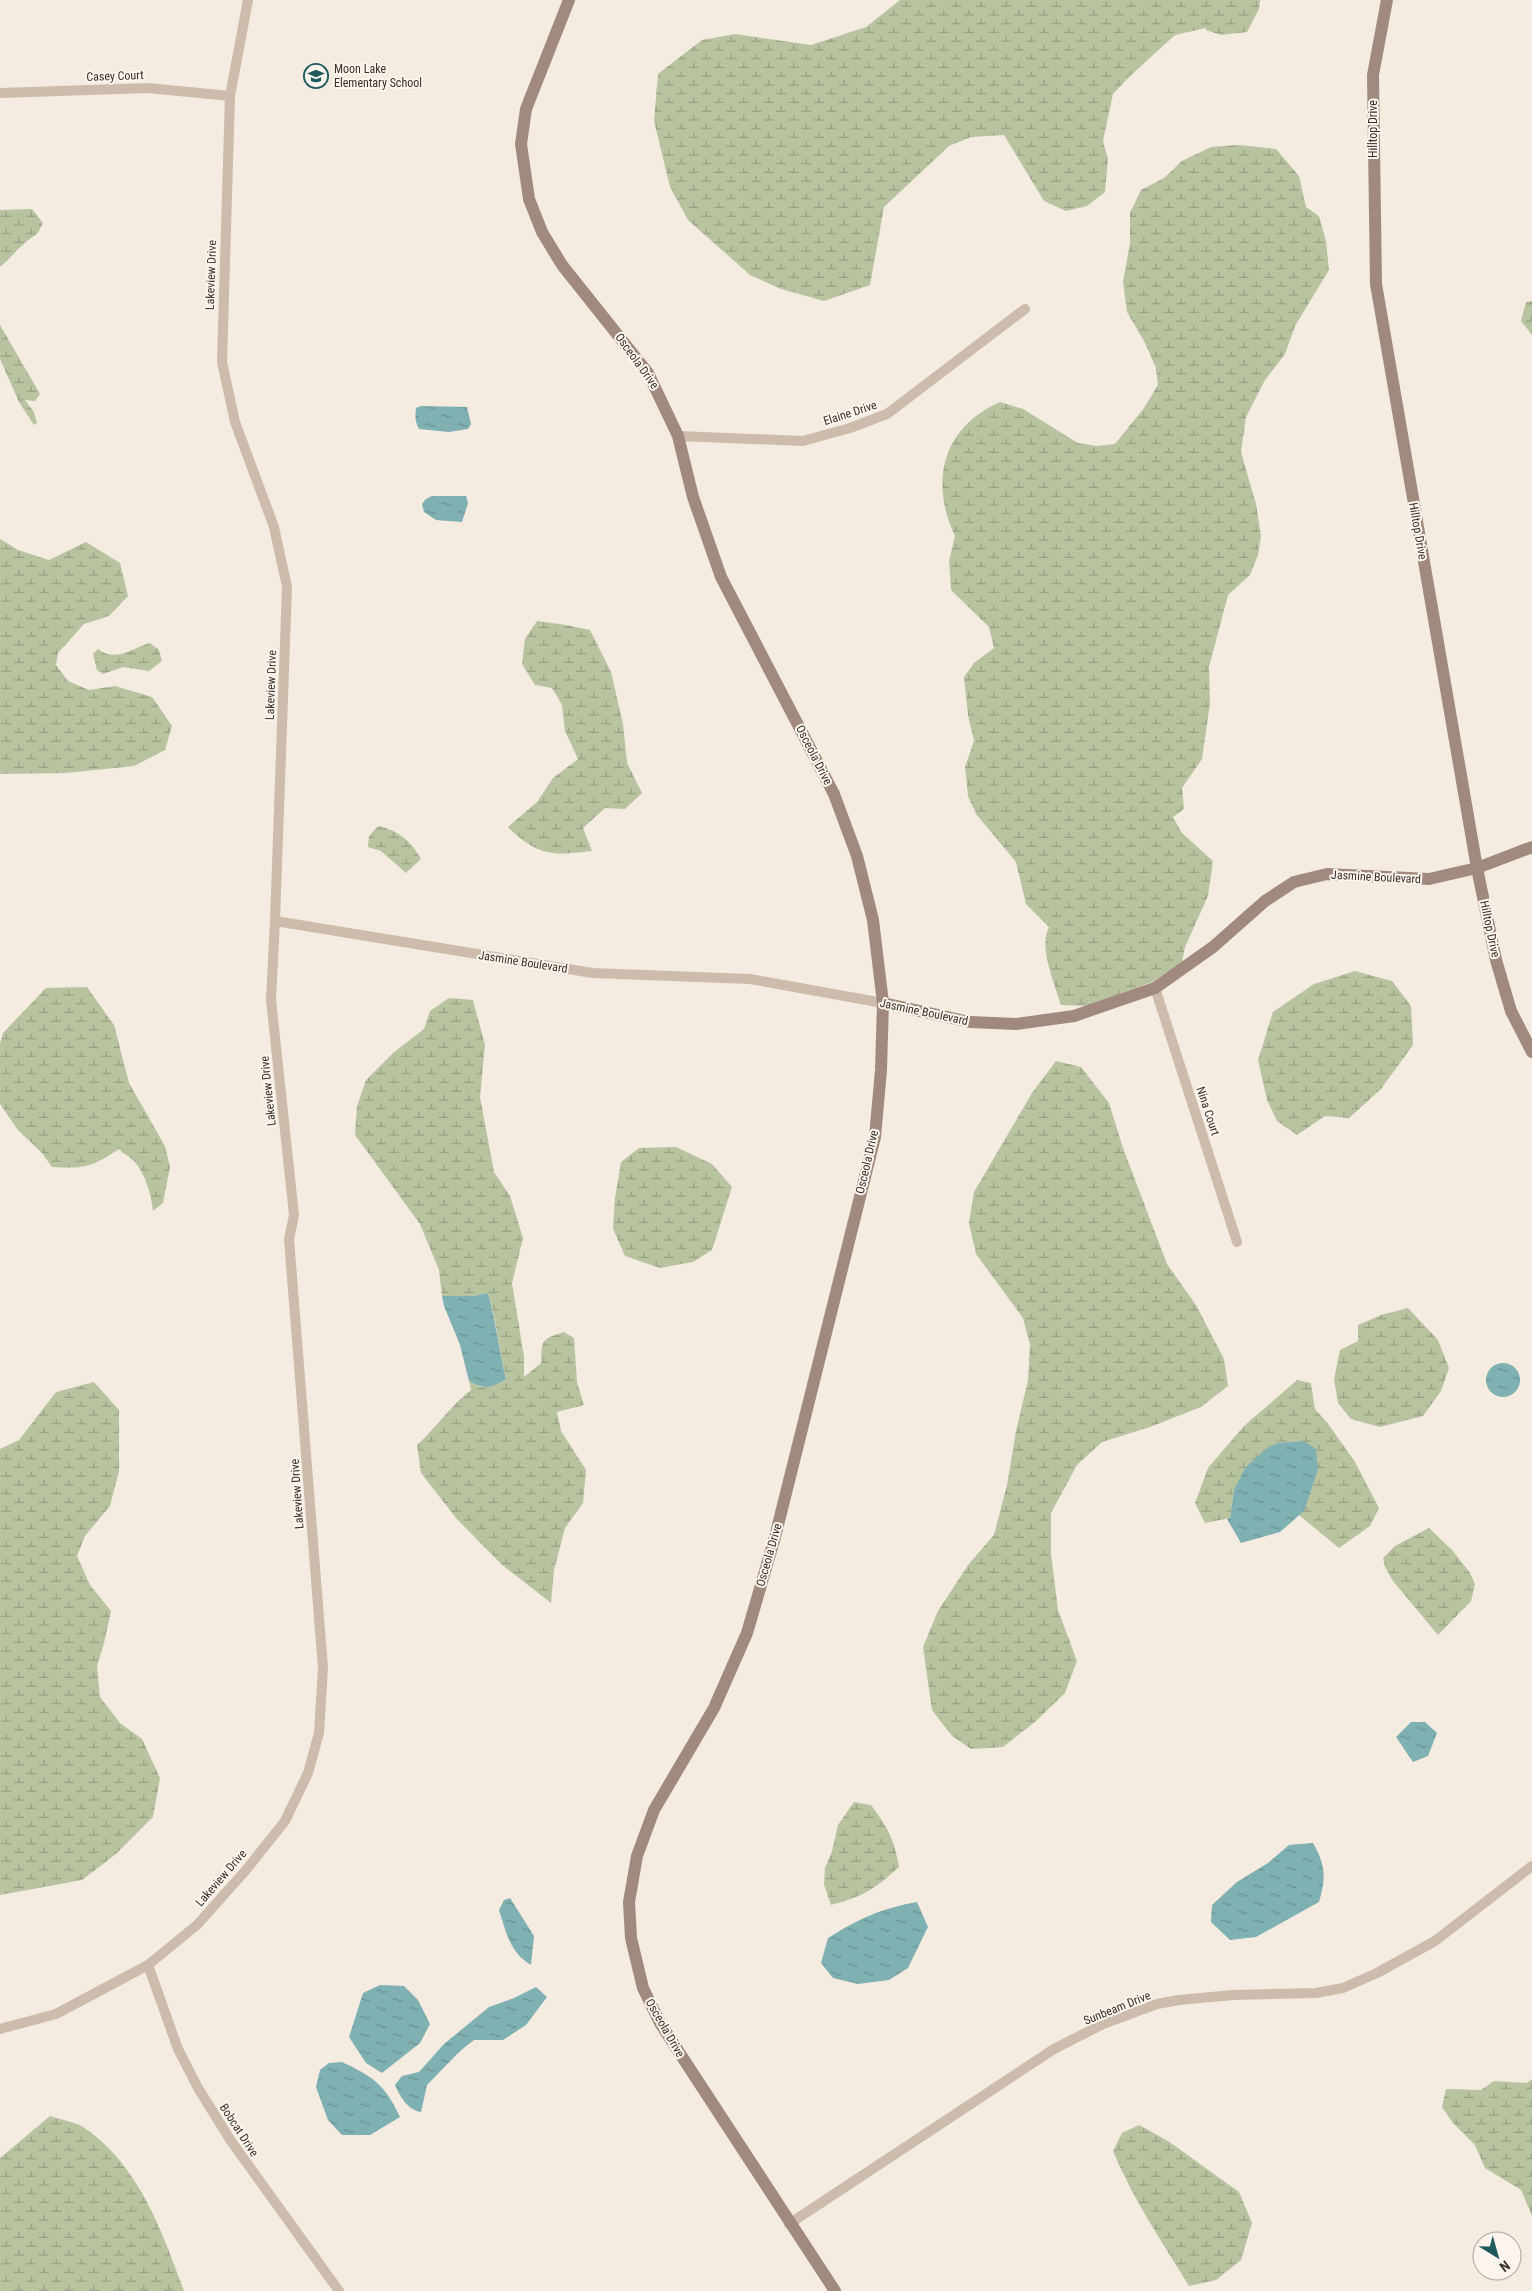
<svg xmlns="http://www.w3.org/2000/svg" width="1532" height="2291" viewBox="0 0 1532 2291" font-family="'Roboto Condensed',sans-serif">
  <defs>
    <pattern id="wetland-marsh" width="20" height="14" patternUnits="userSpaceOnUse" patternTransform="scale(1.25)"><rect width="20" height="14" fill="#b8c4a0"/><path d="M1 5h8M5 5V1M11 12h8M15 12V8" fill="none" stroke="#97a083"/></pattern>
    <pattern id="water-ripples" width="26" height="14" patternUnits="userSpaceOnUse" patternTransform="scale(1.25)"><rect width="26" height="14" fill="#7fb0b2"/><path d="M2 4q2-2 4 0t4 0M15 11q2-2 4 0t4 0" fill="none" stroke="#699091"/></pattern>
  </defs>
  <rect width="100%" height="100%" fill="#f4ebe1"/>
  <path fill="url(#wetland-marsh)" d="M900 0H1260L1259 9 1247 32 1221 35 1206 30V28L1175 35 1130 76 1113 94 1103 141 1108 159 1105 192 1087 206 1066 211 1044 201 1004 135 971 137 949 146 884 207 870 285 824 301 781 289 750 275 688 220 670 187 654 121 658 74 702 40 735 34 811 45 866 27Z
    M1238 145 1276 149 1299 176 1306 207 1319 216 1326 241 1329 270 1295 326 1285 354 1265 380 1246 417 1241 452 1256 504 1261 536 1258 555 1250 575 1228 595 1209 667 1210 703 1202 759 1182 788 1184 809 1173 817 1182 833 1213 861 1208 896 1185 947 1182 962 1152 982 1087 1006 1061 1005C1055 985 1038 946 1049 927L1026 904 1016 862 976 814 968 796 965 767 974 741 968 715 964 677 974 663 994 648 989 627 951 590 949 561 955 536C929 481 943 427 1000 402L1023 409 1078 443 1097 446 1115 444 1144 408 1158 385 1156 368 1145 343 1127 312 1123 282 1130 243V213L1141 190 1164 178 1182 161 1211 147Z
    M32 209 43 223C35 240 35 233 24 244 15 251 9 260 0 267V210Z
    M1532 301V335L1521 321 1526 302Z
    M0 325 40 394 35 401 25 400 34 412 37 423 34 425 19 402 0 359Z
    M0 539 18 550 49 560 86 542 120 563 128 596 109 616 84 624 58 653 56 665 68 681 89 690 115 686 152 697 172 726 165 750 134 766 65 773 0 774Z
    M537 621 566 625 590 630 611 672 623 724 627 763 642 793 625 809 605 808 583 828 592 851C553 856 537 856 508 827L537 802 553 778 578 759 565 731 562 705 552 688 535 685 522 664 525 639Z
    M150 643 159 650 162 661 149 671 123 667 103 674 97 670 93 654 98 649C116 663 132 648 150 643Z
    M378 826C398 830 411 841 421 859L406 873 381 851 368 847 369 836Z
    M1355 971 1392 981 1411 1006 1413 1045 1381 1089 1349 1118 1325 1116 1297 1135 1277 1121 1267 1100 1258 1060 1273 1012 1314 984Z
    M87 987 114 1025 129 1083 165 1146 170 1167 163 1203 153 1211C151 1194 146 1175 135 1162 130 1157 124 1154 119 1149 92 1167 85 1169 52 1167L42 1153 18 1130 0 1104V1044L3 1033 46 988Z
    M449 998 473 1000 485 1045 480 1097 494 1172 510 1196 523 1238 512 1283 524 1357V1377L541 1363C542 1340 541 1339 564 1332L574 1338 577 1382 584 1405 557 1412 561 1431 586 1470 583 1503 565 1528 554 1570 551 1603 501 1564 456 1518 421 1473 417 1445C437 1427 450 1406 471 1390L469 1381 481 1387 506 1379C499 1350 497 1322 488 1293L473 1296H442L439 1270 420 1224 355 1135 357 1106 366 1080 393 1053 424 1029 430 1011Z
    M1056 1061 1081 1067 1109 1103 1123 1148 1167 1264 1196 1305 1224 1359 1228 1386 1201 1407 1150 1427 1102 1442 1077 1465 1051 1513V1554L1058 1610 1077 1661 1065 1693 1035 1722 1003 1747 971 1749 952 1736 932 1710 923 1647 938 1611 968 1565 994 1535 1007 1485 1016 1431 1028 1380 1030 1345 1023 1318 976 1254 969 1223 974 1192 1032 1093Z
    M676 1147 712 1164 732 1187 712 1250 693 1262 660 1268 625 1256 613 1229 615 1198 621 1162 639 1148Z
    M1408 1308 1438 1340 1449 1368 1441 1391 1423 1416 1380 1427 1351 1419 1338 1403 1334 1379 1340 1350 1358 1341V1325L1381 1315Z
    M1297 1380 1311 1383 1315 1409 1329 1425 1355 1462 1379 1508 1370 1526 1339 1548 1299 1515 1304 1510V1441L1277 1443 1267 1448 1234 1490 1230 1518 1205 1523 1195 1503 1208 1468 1244 1426Z
    M94 1382 119 1410V1471L110 1506 85 1536 77 1556 90 1585 111 1611 104 1643 97 1666 100 1697 120 1723 142 1739 160 1778 153 1817 116 1854 82 1880 0 1895V1449L19 1440 56 1392Z
    M1429 1528 1453 1551 1470 1573 1475 1584 1471 1601 1438 1635 1393 1581 1385 1567 1383 1558 1395 1546Z
    M854 1802 871 1805C887 1826 895 1841 899 1867 873 1890 865 1896 831 1905L824 1885 825 1868 832 1851 838 1825Z
    M1532 2079V2216L1521 2190 1485 2168 1475 2145 1453 2123 1442 2107 1446 2089 1481 2090 1494 2081 1527 2083Z
    M50 2116C61 2120 77 2122 86 2129 140 2167 162 2232 184 2291H0V2158Z
    M1139 2125 1168 2141 1239 2192 1252 2223 1241 2260 1216 2280 1189 2286C1162 2242 1133 2199 1113 2151L1122 2133Z"/>
  <path fill="url(#water-ripples)" d="M421 406 467 407 471 424 468 429 449 432 419 429C415 422 415 416 416 408Z
    M432 496H466L468 503 462 522 436 520 424 512 422 504 426 499Z
    M488 1293C496 1322 499 1350 506 1379 491 1388 485 1390 469 1381L460 1345 444 1306 442 1296H473Z
    M1486 1380a17 17 0 1 1 34 0a17 17 0 1 1-34 0Z
    M1304 1441 1316 1449 1318 1469 1304 1511 1280 1532 1241 1543 1227 1519 1230 1518 1234 1490 1245 1468 1267 1448 1277 1443Z
    M1411 1722H1425L1437 1733 1428 1756 1413 1762 1396 1737Z
    M1313 1843C1326 1866 1326 1878 1319 1902L1256 1937 1230 1940 1211 1922 1212 1905 1237 1882 1268 1863 1289 1845Z
    M510 1898 534 1936 531 1965C510 1953 506 1932 499 1910L504 1900Z
    M917 1902 928 1927 908 1968 889 1980 858 1984 833 1978 821 1963 828 1938C860 1918 880 1909 917 1902Z
    M380 1985 404 1986 418 2000 430 2024 420 2043 382 2073 366 2063 349 2037 363 1993Z
    M536 1987 547 1997 526 2025 503 2040H474L460 2051 427 2085 421 2112C408 2110 400 2097 395 2085L402 2076 419 2072 444 2044 489 2007 514 1998Z
    M342 2062C374 2077 385 2085 400 2117L370 2135H342L328 2120 316 2087 320 2070 329 2063Z"/>
  <g fill="none" stroke-linecap="round" stroke-linejoin="round">
    <path stroke="#cdbbac" stroke-width="10" d="M0 93 148 88 230 96
      M678 436 803 441 850 428 887 414 1025 309
      M275 921 593 973 750 979 883 1003
      M1155 988 1237 1242
      M148 1965 178 2049 198 2088 231 2141 339 2291
      M0 2029 56 2014 86 1998 148 1965 197 1925 246 1870 285 1821 308 1773 319 1733 323 1668 289 1239 294 1215 271 1000 275 921 287 587 274 527 235 422 222 362 230 96 248 0
      M789 2224 1054 2049 1103 2024 1157 2004 1179 2000 1233 1995 1316 1993 1343 1988 1377 1973 1435 1941 1532 1866"/>
    <path stroke="#a18a7d" stroke-width="12" d="M569 0 526 109 521 144 529 199 542 232 562 265 648 373 678 436 693 497 721 577 834 794 857 856 873 920 883 1003 881 1070 875 1137 775 1537 747 1633 714 1708 654 1810 637 1856 629 1902 631 1938 643 1988 660 2023 835 2291
      M1387 0 1373 75 1376 284 1477 868 1496 960 1511 1011 1532 1052
      M883 1003 970 1022 1016 1024 1074 1016 1155 988 1213 947 1265 901 1294 882 1327 874 1429 879 1477 868 1532 847"/>
  </g>
  <defs>
    <symbol id="school-ring" viewBox="-11 -11 22 22"><circle r="9.5" fill="#fbf5ee" stroke="#1f5a5e" stroke-width="1.5"/><path d="M0-5L7-2L0 1L-7-2ZM-4 1L0 2.5L4 1V4Q0 6-4 4Z" fill="#1f5a5e"/></symbol>
  </defs>
  <g fill-rule="evenodd">
    <use href="#school-ring" x="302" y="62" width="28" height="28"/>
  </g>
  <g text-anchor="middle" dominant-baseline="central" stroke-width="4" stroke-linejoin="round" paint-order="stroke">
    <g font-size="12" fill="#3b302b" stroke="#fbf5ee" text-anchor="start">
      <text x="334" y="69">Moon Lake<tspan x="334" dy="14">Elementary School</tspan></text>
    </g>
    <g font-size="12" fill="#3b302b" stroke="#fbf5ee">
      <text transform="translate(115 76) rotate(-2)">Casey Court</text>
      <text transform="translate(1373 129) rotate(-90)">Hilltop Drive</text>
      <text transform="translate(211 275) rotate(-88)">Lakeview Drive</text>
      <text transform="translate(637 361) rotate(54)">Osceola Drive</text>
      <text transform="translate(850 413) rotate(-18)">Elaine Drive</text>
      <text transform="translate(1418 531) rotate(80)">Hilltop Drive</text>
      <text transform="translate(271 685) rotate(-88)">Lakeview Drive</text>
      <text transform="translate(814 755) rotate(63)">Osceola Drive</text>
      <text transform="translate(1376 877) rotate(3)">Jasmine Boulevard</text>
      <text transform="translate(1490 929) rotate(78)">Hilltop Drive</text>
      <text transform="translate(523 962) rotate(9)">Jasmine Boulevard</text>
      <text transform="translate(924 1012) rotate(12)">Jasmine Boulevard</text>
      <text transform="translate(268 1091) rotate(-96)">Lakeview Drive</text>
      <text transform="translate(1208 1111) rotate(72)">Nina Court</text>
      <text transform="translate(867 1162) rotate(-77)">Osceola Drive</text>
      <text transform="translate(297 1494) rotate(-94)">Lakeview Drive</text>
      <text transform="translate(769 1555) rotate(-74)">Osceola Drive</text>
      <text transform="translate(221 1878) rotate(-49)">Lakeview Drive</text>
      <text transform="translate(1117 2008) rotate(-22)">Sunbeam Drive</text>
      <text transform="translate(665 2028) rotate(60)">Osceola Drive</text>
      <text transform="translate(239 2130) rotate(57)">Bobcat Drive</text>
    </g>
  </g>
  <g transform="translate(1497 2256) rotate(143)"><circle r="24" fill="#fbf5ee" stroke="#aea6a0"/>
  <path d="M0-4L9 19L0 12L-9 19Z" fill="#1f5a5e"/>
  <text y="-8" font-size="14" font-weight="bold" text-anchor="middle" fill="#3b302b">N</text>
  </g>
</svg>
